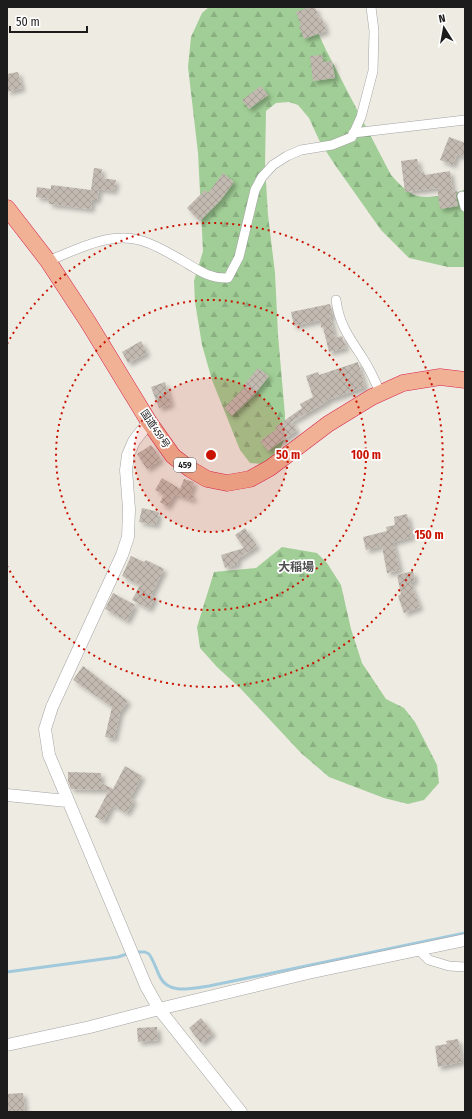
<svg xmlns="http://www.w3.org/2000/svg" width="472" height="1119" viewBox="0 0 472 1119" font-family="'Fira Sans Condensed','Noto Sans JP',sans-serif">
  <defs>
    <pattern id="forest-firs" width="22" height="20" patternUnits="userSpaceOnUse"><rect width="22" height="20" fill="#a1ce96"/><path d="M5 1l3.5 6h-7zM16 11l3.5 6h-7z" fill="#8ab081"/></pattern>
    <pattern id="building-cross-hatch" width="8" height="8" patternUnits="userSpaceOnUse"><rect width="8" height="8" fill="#c2bab1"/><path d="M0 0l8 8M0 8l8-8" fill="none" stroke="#a69f98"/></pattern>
    <filter id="shadow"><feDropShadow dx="3.5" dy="3.5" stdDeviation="2" flood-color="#0004"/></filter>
  </defs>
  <rect width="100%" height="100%" fill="#eeebe2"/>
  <path fill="url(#forest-firs)" d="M209 7H306L326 50 391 175C410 196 416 200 444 195 450 193 459 193 465 189V267H448L409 258 381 230 335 165 320 142 309 118 298 105 289 102 276 103 266 111 265 166 268 215 275 273 278 335 285 415 284 440 277 458 261 464 250 463 240 450 212 380 202 345 195 302 194 281 203 251 198 153 188 67 191 37 202 13Z
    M282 547 317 553 327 563 341 585 351 629 362 663 386 699 404 708 415 722 437 765 439 783 424 800 408 804 384 798 329 777 301 753 241 689 217 667 200 648 197 627 214 572 256 568Z"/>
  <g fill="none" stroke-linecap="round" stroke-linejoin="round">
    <path stroke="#a1c9dc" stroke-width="3" d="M135 952H145L149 954C154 961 156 969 160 977 169 995 192 988 209 986L465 933
      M7 972 118 957 130 953"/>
  </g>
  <path fill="url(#building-cross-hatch)" filter="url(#shadow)" d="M309 7H315L319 19 322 18 326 31 304 39 299 26 301 25 296 12Z
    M322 55 323 62 332 61 335 78 313 81 310 56Z
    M18 72 22 88 7 92V74Z
    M261 86 268 95 249 109 242 100Z
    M449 137 465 143V157L457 154 453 165 440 160Z
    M417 159 420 173 424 172 425 175 450 171 453 192 457 191 456 197 458 206 440 209 437 188 405 192 401 161Z
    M94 168 102 169 101 178 116 180 114 191 99 189 97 200H92L91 209 49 204V199L36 197 37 187 51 189V185L91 190Z
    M223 173 234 182 220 201 200 221 187 208 205 190 208 193Z
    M330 304 333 315 330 316 335 338 342 336 346 348 329 352 323 327 321 328 320 320 294 326 291 312Z
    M141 341 147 353 128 363 122 352Z
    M358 362 365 387 327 400 328 401 291 422 297 430 268 451 260 441 277 429 275 427 288 418 289 419 288 418 302 408 300 404 313 397 306 376 318 372 319 375Z
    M258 368 269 376 254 395 232 416 224 408 245 387 243 386Z
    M165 382 171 404 159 408 151 387Z
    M151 445 161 459 147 469 137 454Z
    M162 478 180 489 184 479 194 482 190 494 194 497 192 500 175 494 167 507 160 502 164 495 155 490Z
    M142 508 159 512 156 525 139 522Z
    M407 514 412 537 393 542 400 570 387 573 382 546 366 550 363 537 387 531 386 527 395 525 394 517Z
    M245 528 257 546 237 559 238 564 225 568 221 555 244 548 235 535Z
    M131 556 144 562 146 560 164 569 151 595 155 597 149 609 132 600 140 585 122 576Z
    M413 571 415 581 410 582 420 607 404 613 398 596 401 594 397 575Z
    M113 593 135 605 127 621 105 609Z
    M83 666 128 701 120 712 114 739 105 737 112 707 73 680Z
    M125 766 142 776 130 798 134 800 127 813 112 805 104 821 95 817 109 790 71 789 68 781V772L101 773V783L113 789Z
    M201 1018 213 1033 201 1043 189 1028Z
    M157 1027 158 1040 138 1042 137 1028Z
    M458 1039 462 1062 438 1067 435 1046 447 1044 446 1041Z
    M23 1093 25 1112H7V1094Z"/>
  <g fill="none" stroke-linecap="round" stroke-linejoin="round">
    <defs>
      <path id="minor" d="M353 133 465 120
        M462 196 465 207
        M48 261C76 250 108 232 139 240 155 244 169 253 183 261 198 270 210 279 228 278L239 257 255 190 262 177 273 165 287 156 301 150 332 145 352 137 361 117 373 71 374 31 371 7
        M336 300C339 324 349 337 362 357 369 368 375 380 380 393
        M419 950 429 960 449 966 465 967"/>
      <path id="tertiary" d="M149 422 134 441 128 455 126 470 129 509 128 537 122 555 52 707 45 729 49 755 146 986 159 1009 241 1112
        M7 795 67 801
        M7 1045 90 1027 159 1009 308 973 465 940"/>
      <path id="trunk" d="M7 208 48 261 67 290 88 322 149 422 173 456 190 469 207 479 227 483 250 479 270 468 328 424 372 397 403 383 440 377 465 380"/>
    </defs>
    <use href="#minor" stroke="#a3a3a3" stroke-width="10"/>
    <use href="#tertiary" stroke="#a3a3a3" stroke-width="13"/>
    <use href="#trunk" stroke="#d82250" stroke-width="17"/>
    <use href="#minor" stroke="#fff" stroke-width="9"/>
    <use href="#tertiary" stroke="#fff" stroke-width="12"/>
    <use href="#trunk" stroke="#f1b194" stroke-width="16"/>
  </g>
  <circle cx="211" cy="455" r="77" fill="#c91300" fill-opacity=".12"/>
  <g fill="none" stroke="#c91300" stroke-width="2" stroke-dasharray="2 4">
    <circle cx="211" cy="455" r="77"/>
    <circle cx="211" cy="455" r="155"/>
    <path d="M7 344A232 232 0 1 1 7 566"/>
  </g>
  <g text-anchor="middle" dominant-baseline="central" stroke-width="3.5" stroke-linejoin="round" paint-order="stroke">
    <rect fill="#fff" stroke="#606060" stroke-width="1" x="174" y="458" width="22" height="14" rx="3"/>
    <g font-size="9" font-weight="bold" fill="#1c1c1c">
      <text x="185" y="465">459</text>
    </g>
    <g font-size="10" fill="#1c1c1c" stroke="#fff">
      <text transform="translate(155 429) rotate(56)">国道459号</text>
    </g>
    <g font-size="12" font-weight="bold" fill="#4f4f4f" stroke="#fff">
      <text x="296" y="567">大稲場</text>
    </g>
  </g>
  <circle cx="211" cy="455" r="6" fill="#c91300" stroke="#fff" stroke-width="2"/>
  <g font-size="12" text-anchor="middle" font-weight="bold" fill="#c91300" stroke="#fff" stroke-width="3.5" stroke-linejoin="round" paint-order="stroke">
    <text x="288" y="459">50 m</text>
    <text x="366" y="459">100 m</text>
    <text x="429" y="539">150 m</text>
  </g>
  <rect width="472" height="1119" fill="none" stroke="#1c1c1c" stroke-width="16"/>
  <g transform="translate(444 28) rotate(349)" stroke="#ffffff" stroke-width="3" paint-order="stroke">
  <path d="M0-3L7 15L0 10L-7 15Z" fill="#1c1c1c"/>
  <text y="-6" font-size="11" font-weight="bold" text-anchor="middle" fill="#1c1c1c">N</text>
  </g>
  <path d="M10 26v6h77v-6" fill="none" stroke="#1c1c1c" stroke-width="2"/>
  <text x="16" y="26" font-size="12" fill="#1c1c1c" stroke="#ffffff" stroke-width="3" paint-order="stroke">50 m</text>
</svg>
